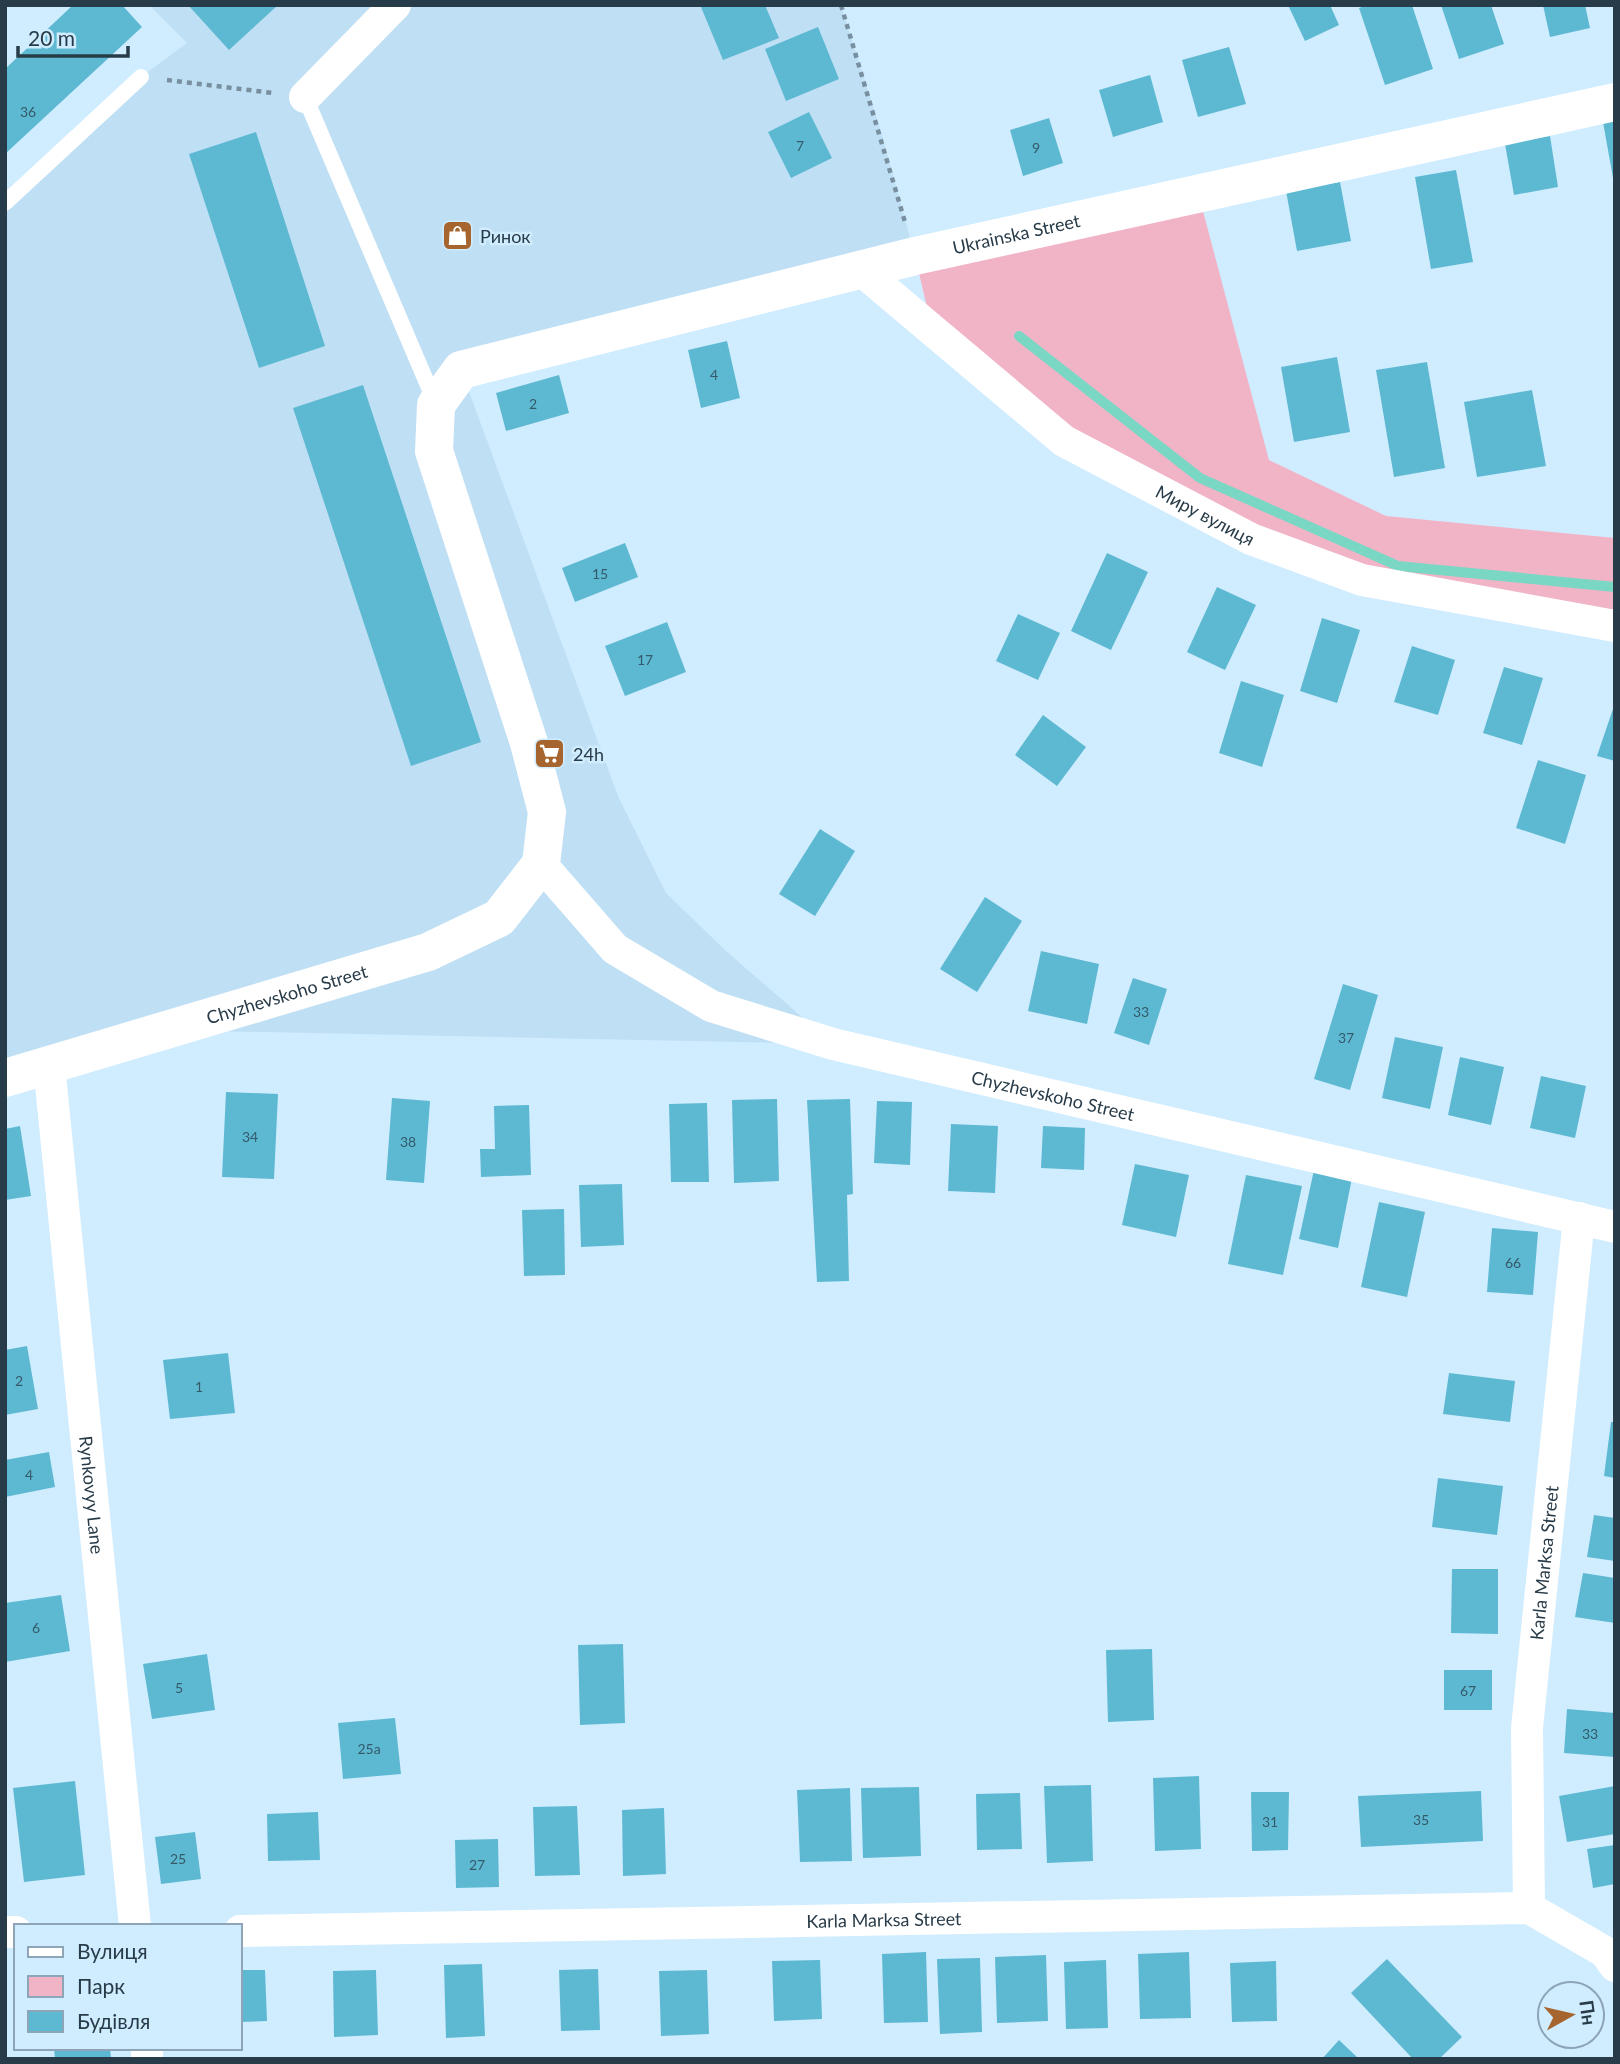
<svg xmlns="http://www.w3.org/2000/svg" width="1620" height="2064" viewBox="0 0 1620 2064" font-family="Lato,sans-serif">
  <rect width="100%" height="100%" fill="#d0ecff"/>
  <path fill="#bfdff4" d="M149 5H841L882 135 915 256 461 370 618 796 666 893 726 951 833 1044 166 1030 5 1078V203L141 77 187 43Z"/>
  <path fill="#f1b4c7" d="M1199 196 1269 460 1386 516 1615 538V617L1362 580 1064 441 932 329 915 256Z"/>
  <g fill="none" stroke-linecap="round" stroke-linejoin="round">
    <path stroke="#7ad7c4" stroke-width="10" d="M1019 336 1200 478 1398 566 1615 587"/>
  </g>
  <path fill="#5db9d2" d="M73 5H122L142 27 5 154V69Z
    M188 5H278L229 50Z
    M706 5H765L779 38 723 60 701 7Z
    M1288 5H1330L1339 25 1305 41Z
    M1368 5H1412L1433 69 1385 85 1359 8Z
    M1441 5H1491L1504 44 1459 59Z
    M1543 5H1585L1590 28 1550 37Z
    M818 27 839 79 786 101 765 49Z
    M1229 47 1246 104 1198 117 1182 60Z
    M1150 75 1163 122 1113 137 1099 90Z
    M809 112 832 158 791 178 768 132Z
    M1049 118 1063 163 1023 176 1010 130Z
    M1615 120V178H1613L1603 122Z
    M256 132 325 346 259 368 189 154Z
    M1550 136 1558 187 1514 195 1505 144Z
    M1456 170 1473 262 1431 269 1415 177Z
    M1340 182 1351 241 1297 251 1286 191Z
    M727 341 740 398 701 408 688 350Z
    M1337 357 1350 432 1294 442 1281 367Z
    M1427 362 1445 468 1394 477 1376 370Z
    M559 375 569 413 506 431 496 393Z
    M363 385 481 742 411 766 293 408Z
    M1532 390 1546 466 1477 477 1464 402Z
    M625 543 638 577 575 602 562 568Z
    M1107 553 1148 572 1111 650 1071 631Z
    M1217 587 1256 605 1225 670 1187 652Z
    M1018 614 1060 633 1038 680 996 661Z
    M1322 618 1360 630 1337 703 1300 691Z
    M667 622 686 672 625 696 605 646Z
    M1412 646 1455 660 1438 715 1394 702Z
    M1504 667 1543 678 1522 745 1483 733Z
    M1241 681 1284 695 1262 767 1219 753Z
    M1615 703V761L1597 756Z
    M1043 715 1086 747 1057 786 1015 755Z
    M1538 760 1586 775 1565 844 1516 828Z
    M820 829 855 851 815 916 779 894Z
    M985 897 1022 921 977 992 940 969Z
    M1041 951 1099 964 1087 1024 1028 1011Z
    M1133 978 1167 989 1149 1045 1114 1033Z
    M1343 984 1378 995 1350 1090 1314 1079Z
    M1395 1037 1443 1047 1430 1109 1382 1098Z
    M1460 1057 1504 1067 1491 1125 1448 1115Z
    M1541 1076 1586 1086 1575 1138 1530 1128Z
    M226 1092 278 1094 274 1179 222 1177Z
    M392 1098 430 1101 424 1183 386 1180Z
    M777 1099 779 1181 734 1183 732 1100Z
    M850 1099 853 1194 847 1195 849 1281 817 1282 807 1100Z
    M877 1101 912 1102 910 1165 874 1163Z
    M707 1103 709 1182H671L669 1104Z
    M529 1105 531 1175 481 1177 480 1149H495L494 1106Z
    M951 1124 998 1126 995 1193 948 1191Z
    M20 1126 31 1196 5 1200V1129Z
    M1043 1126 1085 1128 1084 1170 1041 1168Z
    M1135 1164 1189 1175 1176 1237 1122 1225Z
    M1314 1170 1352 1178 1338 1248 1299 1239Z
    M1246 1175 1302 1186 1283 1275 1228 1264Z
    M622 1184 624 1245 581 1247 579 1185Z
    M1379 1202 1425 1212 1407 1297 1361 1287Z
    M564 1209 565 1275 524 1276 522 1210Z
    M1492 1228 1538 1232 1533 1295 1487 1292Z
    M27 1346 38 1409 5 1415V1350Z
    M228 1353 235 1413 170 1419 163 1360Z
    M1449 1373 1515 1381 1510 1422 1443 1414Z
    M1611 1422H1615V1478L1604 1476Z
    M49 1452 55 1487 5 1497V1460Z
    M1438 1478 1503 1486 1497 1535 1432 1527Z
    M1594 1515 1615 1518V1561L1587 1557Z
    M1452 1569H1498V1634L1451 1633Z
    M1583 1573 1615 1578V1623L1575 1617Z
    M61 1595 70 1651 5 1662V1603Z
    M623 1644 625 1723 580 1725 578 1645Z
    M1152 1649 1154 1720 1108 1722 1106 1650Z
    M207 1654 215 1710 152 1719 143 1664Z
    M1444 1670H1492V1710H1444Z
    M1567 1709 1615 1713V1757L1564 1753Z
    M395 1718 401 1774 343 1779 338 1723Z
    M1199 1776 1201 1849 1155 1851 1153 1778Z
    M75 1781 85 1875 24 1882 13 1788Z
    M1091 1785 1093 1861 1047 1863 1044 1786Z
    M1615 1786V1834L1567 1842 1559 1796Z
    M919 1787 921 1856 863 1858 861 1788Z
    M850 1788 852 1861 800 1862 797 1790Z
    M1481 1791 1483 1841 1361 1847 1358 1796Z
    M1251 1792H1289L1288 1850 1252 1851Z
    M1020 1793 1022 1849 977 1850 976 1794Z
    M577 1806 580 1875 535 1876 533 1807Z
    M664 1808 666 1874 623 1876 622 1810Z
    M318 1812 320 1860 268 1861 267 1814Z
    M195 1832 201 1879 161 1884 155 1837Z
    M498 1839 499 1887 456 1888 455 1840Z
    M1615 1845V1884L1593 1888 1587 1849Z
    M926 1952 928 2022 884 2023 882 1954Z
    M1189 1952 1191 2018 1140 2019 1138 1954Z
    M1046 1955 1048 2021 997 2023 995 1957Z
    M980 1958 982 2032 940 2034 937 1959Z
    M1387 1959 1462 2037 1439 2059H1413L1351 1993Z
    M820 1960 822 2019 774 2021 772 1961Z
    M1106 1960 1108 2028 1066 2029 1064 1962Z
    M1276 1961 1277 2021 1232 2022 1230 1963Z
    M482 1964 485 2036 446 2038 444 1965Z
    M598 1969 600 2030 561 2031 559 1970Z
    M240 1970H265L267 2021 240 2022Z
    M376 1970 378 2035 334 2037 333 1971Z
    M707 1970 709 2034 661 2036 659 1971Z
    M1339 2040 1359 2059H1322Z
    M54 2048H110L111 2058 55 2059Z"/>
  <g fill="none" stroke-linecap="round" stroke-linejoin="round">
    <path stroke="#788f9f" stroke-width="4.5" stroke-dasharray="5 5" stroke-linecap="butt" d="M841 5 905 222
      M167 80 273 93"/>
    <path stroke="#fff" stroke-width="16" d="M305 97 436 404
      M5 203 141 77"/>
    <g stroke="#fff" stroke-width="32">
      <path d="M305 97 395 5"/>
      <path id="s1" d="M861 270 1064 441 1251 539 1362 580 1615 626"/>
      <path id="s2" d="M541 864 615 949 711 1006 833 1044 1615 1227"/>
      <path id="s3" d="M49 1065 135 1926"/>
      <path id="s4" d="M1529 1908 1527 1728 1579 1218"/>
      <path id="s5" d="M240 1931 1529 1908 1605 1952 1615 1966"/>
      <path d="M5 1932H16"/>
      <path d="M147 2048V2059"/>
    </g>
    <path stroke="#fff" stroke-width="38" id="s6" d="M5 1078 428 952 499 918 541 864 547 812 529 743 434 451 436 405 461 370 915 256 1615 102"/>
  </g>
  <defs>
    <symbol id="shop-square" viewBox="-11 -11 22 22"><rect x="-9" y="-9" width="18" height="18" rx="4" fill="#a6652e" stroke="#d0ecff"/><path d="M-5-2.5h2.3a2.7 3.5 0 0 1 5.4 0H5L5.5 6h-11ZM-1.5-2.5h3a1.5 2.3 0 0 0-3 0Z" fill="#fff"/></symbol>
    <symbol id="supermarket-square" viewBox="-11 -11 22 22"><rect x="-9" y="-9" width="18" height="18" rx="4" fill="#a6652e" stroke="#d0ecff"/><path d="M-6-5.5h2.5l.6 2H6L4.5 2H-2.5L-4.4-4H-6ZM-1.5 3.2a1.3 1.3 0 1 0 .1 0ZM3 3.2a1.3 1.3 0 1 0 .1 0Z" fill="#fff"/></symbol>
  </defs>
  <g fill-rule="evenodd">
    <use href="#shop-square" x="440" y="218" width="35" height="35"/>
    <use href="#supermarket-square" x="532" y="736" width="35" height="35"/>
  </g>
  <g text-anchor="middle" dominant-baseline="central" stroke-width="5" stroke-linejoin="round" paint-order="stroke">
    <g font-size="14" fill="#355a6a">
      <text x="28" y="111">36</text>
      <text x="800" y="145">7</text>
      <text x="1036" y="147">9</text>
      <text x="714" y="374">4</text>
      <text x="533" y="403">2</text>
      <text x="600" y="573">15</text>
      <text x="645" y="659">17</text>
      <text x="1141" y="1011">33</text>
      <text x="1346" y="1037">37</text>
      <text x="250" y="1136">34</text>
      <text x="408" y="1141">38</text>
      <text x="1513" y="1262">66</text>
      <text x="19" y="1380">2</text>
      <text x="199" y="1386">1</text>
      <text x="29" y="1474">4</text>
      <text x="36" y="1627">6</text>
      <text x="179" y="1687">5</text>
      <text x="1468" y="1690">67</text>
      <text x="1590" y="1733">33</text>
      <text x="369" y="1748">25а</text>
      <text x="1421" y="1819">35</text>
      <text x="1270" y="1821">31</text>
      <text x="178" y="1858">25</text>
      <text x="477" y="1864">27</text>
    </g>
    <g font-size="18" fill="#283b48" stroke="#d0ecff">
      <text stroke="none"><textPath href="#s6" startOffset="1680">Ukrainska Street</textPath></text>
      <text stroke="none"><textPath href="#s1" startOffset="425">Миру вулиця</textPath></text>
      <text stroke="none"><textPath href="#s6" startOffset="294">Chyzhevskoho Street</textPath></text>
      <text stroke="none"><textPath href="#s2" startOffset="578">Chyzhevskoho Street</textPath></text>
      <text stroke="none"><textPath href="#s3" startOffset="432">Rynkovyy Lane</textPath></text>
      <text stroke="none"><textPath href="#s4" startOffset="346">Karla Marksa Street</textPath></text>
      <text stroke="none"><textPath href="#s5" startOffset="644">Karla Marksa Street</textPath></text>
    </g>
    <g font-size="18" fill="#283b48" stroke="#d0ecff" text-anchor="start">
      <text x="480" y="236">Ринок</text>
      <text x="573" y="754">24h</text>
    </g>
  </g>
  <rect width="1620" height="2064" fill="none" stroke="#283b48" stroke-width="14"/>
  <rect x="14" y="1924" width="228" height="126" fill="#d0ecff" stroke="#8da5b6" stroke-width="2"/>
  <rect x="28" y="1947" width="35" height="10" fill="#ffffff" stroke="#8da5b6" stroke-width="2"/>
  <text x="77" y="1959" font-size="21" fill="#283b48">Вулиця</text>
  <rect x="28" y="1976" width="35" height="21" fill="#f1b4c7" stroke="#8da5b6" stroke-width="2"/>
  <text x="77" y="1994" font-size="21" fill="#283b48">Парк</text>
  <rect x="28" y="2011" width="35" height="21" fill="#5db9d2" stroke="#8da5b6" stroke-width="2"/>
  <text x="77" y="2029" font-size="21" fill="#283b48">Будівля</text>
  <g transform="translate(1571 2015) rotate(82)"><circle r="33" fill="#d0ecff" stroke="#8da5b6" stroke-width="2"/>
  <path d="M0-5L12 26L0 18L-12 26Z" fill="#a6652e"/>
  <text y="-10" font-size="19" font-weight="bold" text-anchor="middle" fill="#283b48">Пн</text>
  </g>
  <path d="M18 46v10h110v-10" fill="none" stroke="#283b48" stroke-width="3.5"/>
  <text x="28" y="46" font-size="21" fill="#283b48" stroke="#d0ecff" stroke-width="5" paint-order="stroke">20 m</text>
</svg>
